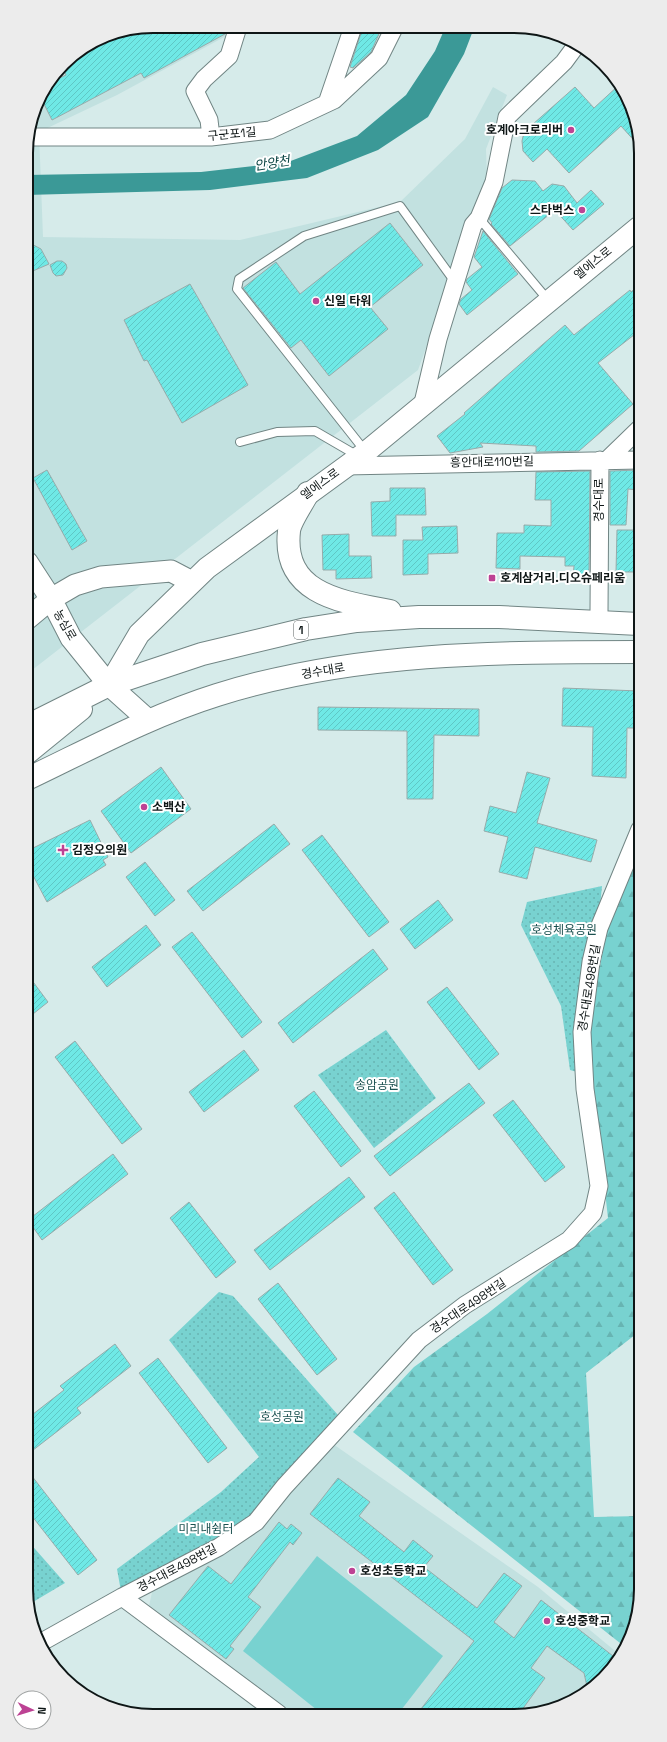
<svg xmlns="http://www.w3.org/2000/svg" width="667" height="1742" viewBox="0 0 667 1742" font-family="'Space Grotesk','Noto Sans KR',sans-serif">
  <defs>
    <pattern id="forest-firs" width="22" height="20" patternUnits="userSpaceOnUse"><rect width="22" height="20" fill="#78d2d0"/><path d="M5 1l3.5 6h-7zM16 11l3.5 6h-7z" fill="#67b4b2"/></pattern>
    <pattern id="park-dots" width="8" height="8" patternUnits="userSpaceOnUse"><rect width="8" height="8" fill="#78d2d0"/><path d="M2 2h.1M6 6h.1" fill="none" stroke="#67b4b2" stroke-width="1.8" stroke-linecap="round"/></pattern>
    <pattern id="building-hatch" width="6" height="6" patternUnits="userSpaceOnUse"><rect width="6" height="6" fill="#6fe9e6"/><path d="M-1 1l2-2M0 6l6-6M5 7l2-2" fill="none" stroke="#5fc7c5"/></pattern>
  </defs>
  <rect width="100%" height="100%" fill="#d6ebea"/>
  <path fill="#c2e1e0" d="M153 26 231 27 228 35 117 95 39 132 43 237 240 240 400 202 465 139 493 87 507 95 486 149 487 178 418 370 27 674 26 145 39 97 69 58 105 36Z
    M333 1444 538 1587 620 1655 610 1672 578 1699 539 1714H287L149 1606 153 1588 224 1555 298 1481Z"/>
  <path fill="#78d2d0" d="M317 1556 443 1656 398 1714H322L243 1651Z"/>
  <path fill="url(#forest-firs)" d="M640 845V1331L586 1373 594 1517 641 1516C641 1557 647 1611 625 1647L353 1432 414 1367 487 1314 608 1218 595 1103 589 1027 607 928Z"/>
  <path fill="url(#park-dots)" d="M602 886 584 1074 570 1070 561 1006 521 925 527 902Z
    M386 1030 436 1098 374 1148 318 1075Z
    M219 1292 233 1296 338 1415 284 1487 219 1547 122 1597 117 1569 221 1492 259 1457 169 1340Z
    M28 1541 65 1583 28 1605Z"/>
  <path fill="#3b9997" d="M445 28H474L464 54 428 117 378 150 307 178 210 190 26 195V175L201 172 288 162 357 136 406 95 435 51Z"/>
  <path fill="url(#building-hatch)" stroke="#97abaa" d="M153 26H228L225 34 144 78 141 73 52 120 40 96 49 83 66 75 62 67 69 58 105 36Z
    M363 27H382L371 52 353 68 350 67Z
    M619 85 628 97 639 128V146L621 126 569 173 547 149 533 162 523 151 522 141 524 132 575 87 594 108Z
    M512 180 535 181 543 191 552 184 564 186 577 203 591 190 604 204 573 230 555 210 510 246 491 224 492 223 489 219 502 188Z
    M390 223 423 265 370 307 388 329 329 376 301 340 291 348 243 288 276 262 300 294Z
    M483 231 518 274 467 315 459 304 461 299 472 290 466 282 467 279 482 267 474 257Z
    M26 241 41 249 49 264 26 274Z
    M57 261H62L66 264 67 268 63 275 56 276 53 273 50 265Z
    M190 284 248 385 182 423 147 360 144 361 124 320Z
    M639 285V331L598 363 633 404 579 451 536 452V446L480 443 483 447 450 453 437 436 465 414 464 413 565 325 574 335 630 290 631 292Z
    M47 470 87 541 72 550 33 478Z
    M639 470V490L628 489 626 525H610V471Z
    M590 471 589 577H573L574 566H565V557L520 556V569L496 568 497 533H524V525L551 526V500H535L536 472Z
    M390 488H425L426 515H396V536H372L371 502 390 501Z
    M457 526 458 553 428 554V574L403 575V540H423L422 527Z
    M617 530H635L634 572H616Z
    M349 534V556H371L372 578 336 579V570H323L322 535Z
    M563 688 639 691V728H627L626 778 592 776 593 727 562 726Z
    M318 707 479 709V736L434 735 433 799H407V731L318 730Z
    M161 767 191 809 131 853 101 811Z
    M527 772 550 778 537 823 597 840 591 862 535 847 527 879 499 872 508 837 484 831 490 806 516 813Z
    M90 820 108 857 103 860 106 865 47 902 27 864V851Z
    M274 824 290 844 203 911 187 891Z
    M322 835 389 922 369 937 302 850Z
    M145 862 175 900 155 916 126 877Z
    M438 900 453 920 415 949 400 929Z
    M146 925 161 945 107 987 92 967Z
    M192 932 262 1022 242 1038 172 947Z
    M373 949 388 969 293 1043 278 1023Z
    M28 975 48 1002 28 1018Z
    M447 987 499 1054 479 1070 427 1002Z
    M75 1041 142 1129 122 1144 55 1057Z
    M244 1050 259 1070 204 1112 189 1092Z
    M469 1083 485 1103 390 1176 374 1156Z
    M314 1091 361 1151 341 1167 294 1106Z
    M513 1100 565 1167 545 1182 493 1115Z
    M113 1154 128 1174 42 1240 28 1220Z
    M349 1177 365 1197 270 1270 254 1250Z
    M394 1192 453 1270 433 1285 374 1208Z
    M189 1202 236 1262 216 1278 170 1218Z
    M278 1283 337 1359 317 1375 258 1299Z
    M115 1344 131 1366 77 1408 81 1413 28 1454V1418L64 1390 60 1386Z
    M158 1358 227 1448 208 1463 139 1373Z
    M28 1471 97 1560 78 1575 28 1511Z
    M338 1478 370 1502 359 1516 404 1552 413 1540 433 1556 424 1567 477 1608 504 1573 522 1586 494 1622 514 1638 541 1600 613 1656 615 1664 610 1672 588 1691 584 1673 547 1646 531 1668 545 1678 519 1714H417L474 1641 310 1514Z
    M279 1522 287 1529 291 1524 302 1533 293 1545 290 1542 248 1597 261 1607 230 1646 234 1649 226 1659 169 1615 208 1566 231 1584Z"/>
  <g fill="none" stroke-linecap="round" stroke-linejoin="round">
    <defs>
      <path id="service" d="M479 218 548 300
        M240 442 277 432 315 431 358 456
        M365 451 237 289 239 279 304 236 400 206 455 282"/>
      <path id="minor" d="M327 103 353 27
        M28 137H211L270 130 334 100 379 58 394 28
        M211 137 209 120 195 91 204 79 229 56 238 27
        M423 403 438 339 473 225 479 218 494 182 507 117 564 62 578 43
        M607 460 639 429
        M345 466 639 460
        M599 612 600 460
        M122 1597 279 1714
        M40 1643 122 1597 219 1547 256 1522 284 1487 419 1340 465 1305 569 1240 593 1213 599 1186 585 1089 582 1032 591 962 599 928 640 829"/>
      <path id="tertiary" d="M27 562 51 599 71 638 109 685 148 720
        M27 619 51 599 75 585 101 577 171 571 192 582
        M109 685 139 634 207 568 366 452 639 227"/>
      <path id="primary" d="M308 493C303 503 290 521 289 531 282 595 343 602 390 611
        M27 726 109 685 202 654 306 629 357 621 419 617H499L639 624
        M27 753 81 709
        M27 779C90 749 150 716 217 695 354 652 497 652 639 652"/>
    </defs>
    <use href="#service" stroke="#718584" stroke-width="10"/>
    <use href="#minor" stroke="#718584" stroke-width="19"/>
    <use href="#tertiary" stroke="#718584" stroke-width="23"/>
    <use href="#primary" stroke="#718584" stroke-width="24"/>
    <use href="#service" stroke="#fff" stroke-width="8"/>
    <use href="#minor" stroke="#fff" stroke-width="17"/>
    <use href="#tertiary" stroke="#fff" stroke-width="21"/>
    <use href="#primary" stroke="#fff" stroke-width="22"/>
  </g>
  <g fill="#bd4294" stroke="#fff" stroke-width="1.5">
    <circle cx="571" cy="130" r="4"/>
    <circle cx="582" cy="210" r="4"/>
    <circle cx="316" cy="301" r="4"/>
    <rect x="488" y="574" width="8" height="8" rx="2"/>
    <circle cx="144" cy="807" r="4"/>
    <path d="M61 844h4v4h4v4h-4v4h-4v-4h-4v-4h4z"/>
    <circle cx="352" cy="1571" r="4"/>
    <circle cx="547" cy="1621" r="4"/>
  </g>
  <g text-anchor="middle" dominant-baseline="central" stroke-width="4" stroke-linejoin="round" paint-order="stroke">
    <rect fill="#fff" stroke="#565c5c" stroke-width="1" x="294" y="621" width="14" height="18" rx="3"/>
    <g font-size="11" font-weight="bold" fill="#0e1616">
      <text x="301" y="630">1</text>
    </g>
    <g font-size="12" font-weight="bold" fill="#0e1616" stroke="#fff" text-anchor="start">
      <text x="563" y="130" text-anchor="end">호계아크로리버</text>
      <text x="574" y="210" text-anchor="end">스타벅스</text>
      <text x="324" y="301">신일 타워</text>
      <text x="500" y="578">호계삼거리.디오슈페리움</text>
      <text x="152" y="807">소백산</text>
      <text x="72" y="850">김정오의원</text>
      <text x="360" y="1571">호성초등학교</text>
      <text x="555" y="1621">호성중학교</text>
    </g>
    <g font-size="12" fill="#0e1616" stroke="#fff">
      <text transform="translate(232 134) rotate(-5)">구군포1길</text>
      <text transform="translate(593 263) rotate(-39)">엘에스로</text>
      <text transform="translate(492 462) rotate(-1)">흥안대로110번길</text>
      <text transform="translate(320 484) rotate(-36)">엘에스로</text>
      <text transform="translate(599 500) rotate(-90)">경수대로</text>
      <text transform="translate(65 625) rotate(60)">농심로</text>
      <text transform="translate(323 671) rotate(-10)">경수대로</text>
      <text transform="translate(589 988) rotate(-81)">경수대로498번길</text>
      <text transform="translate(468 1306) rotate(-34)">경수대로498번길</text>
      <text transform="translate(177 1568) rotate(-28)">경수대로498번길</text>
    </g>
    <g font-size="12" fill="#1b5150" stroke="#fff">
      <text x="564" y="930">호성체육공원</text>
      <text x="377" y="1085">송암공원</text>
      <text x="282" y="1417">호성공원</text>
      <text x="206" y="1529">미리내쉼터</text>
    </g>
    <g font-size="13" font-style="italic" fill="#0c4544" stroke="#fff">
      <text transform="translate(272 163) rotate(-9)">안양천</text>
    </g>
  </g>
  <path d="M0 0H667V1742H0ZM153 33H514A120 120 0 0 1 634 153V1589A120 120 0 0 1 514 1709H153A120 120 0 0 1 33 1589V153A120 120 0 0 1 153 33Z" fill="#ececec" fill-rule="evenodd"/>
  <path fill="none" stroke="#0e1616" stroke-width="2" d="M153 33H514A120 120 0 0 1 634 153V1589A120 120 0 0 1 514 1709H153A120 120 0 0 1 33 1589V153A120 120 0 0 1 153 33Z"/>
  <g transform="translate(32 1710) rotate(94)"><circle r="19" fill="#ffffff" stroke="#9fa2a2"/>
  <path d="M0-3L7 15L0 10L-7 15Z" fill="#bd4294"/>
  <text y="-6" font-size="11" font-weight="bold" text-anchor="middle" fill="#0e1616">N</text>
  </g>
</svg>
